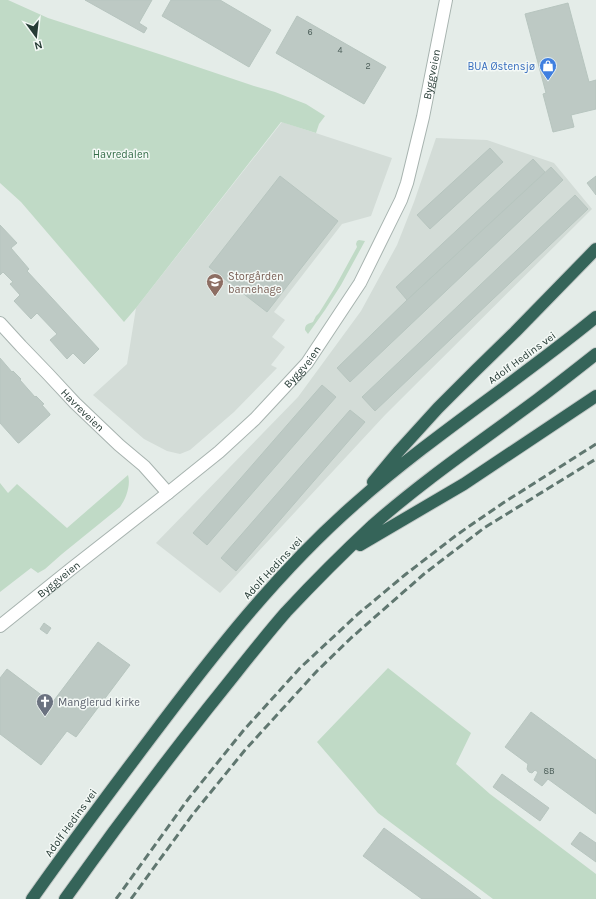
<svg xmlns="http://www.w3.org/2000/svg" width="596" height="899" viewBox="0 0 596 899" font-family="Karla,sans-serif">
  <rect width="100%" height="100%" fill="#e4ece8"/>
  <path fill="#d3dcd7" d="M282 122 392 158 371 216 342 224 274 312 285 320 272 337 285 347 271 365 277 368 234 412 190 450 180 454 167 451 144 439 93 395 127 364 136 308Z
    M436 138 487 140 554 163 592 209 385 415 220 593 156 543 298 397 361 311 397 245 414 202Z"/>
  <path fill="#c0dac6" d="M0 0H8L48 18 162 55 254 86 275 92 306 104 325 116 319 124 316 133 281 122 136 308 124 322 21 202 0 183Z
    M359 240 365 241 341 285 325 310 308 334 305 330C305 324 308 324 313 322L316 316 319 313 334 289 357 247 356 244 357 241Z
    M128 475C131 485 126 499 120 507L62 554 45 569 38 573 31 568 0 592V483L8 493 17 484 67 528Z
    M388 668 471 733 456 764 490 794 596 874V899H493L378 813 317 742Z"/>
  <path fill="#bdc9c4" stroke="#b7c5bf" d="M85 0H152L139 23 147 28 144 33Z
    M171 0H220L271 30 249 67 162 16Z
    M568 3 589 82 596 80V109L571 115 574 127 553 132 543 94 546 93 525 14Z
    M297 16 386 67 364 104 276 53Z
    M490 148 503 162 430 229 417 215Z
    M533 159 545 172 407 300 396 287Z
    M551 167 563 180 350 382 337 368 407 300Z
    M280 176 338 221 267 312 209 267Z
    M596 176V195L587 183Z
    M575 195 588 209 375 411 362 397Z
    M0 225 17 243 11 248 29 269 27 271 99 349 84 364 73 353 67 359 50 340 57 334 37 313 31 319 14 301 20 295 10 284 13 282 3 272 0 275Z
    M0 358 12 372 13 371 21 379 20 380 35 397 36 396 44 404 42 405 50 414V415L19 443H18L0 423Z
    M322 385 336 397 207 545 193 533Z
    M350 410 365 422 236 571 221 558Z
    M44 623 51 628 47 634 40 629Z
    M98 642 130 665 76 737 67 731 41 765 0 734V678L7 669 52 703Z
    M531 712 596 760V814L548 779 542 786 534 780 538 772 535 770 532 773 529 772 527 769 528 764 505 747Z
    M502 774 549 808 540 821 493 787Z
    M384 828 481 899H422L363 856Z
    M580 832 596 843V862L571 844Z"/>
  <g fill="none" stroke-linecap="round" stroke-linejoin="round">
    <defs>
      <g id="minor">
        <path id="s1" d="M0 323 21 346 48 374 75 403 119 445 144 466 168 493"/>
        <path id="s2" d="M0 626 71 569 168 493 219 452 255 419 307 363 360 283 401 200 407 183 423 117 446 0"/>
      </g>
      <path id="highway" d="M373 482 398 452 438 408 476 370 515 332 596 249
        M360 545 464 484 596 396
        M32 899C70 845 109 793 149 740 212 656 277 572 356 503 432 436 518 381 596 317
        M65 899C111 834 159 770 208 708 234 676 259 643 286 612 314 582 343 553 373 525 425 479 483 440 538 399 558 384 577 369 596 354"/>
    </defs>
    <use href="#minor" stroke="#a7b3af" stroke-width="14"/>
    <use href="#highway" stroke="#c2c8c6" stroke-width="14"/>
    <use href="#minor" stroke="#fff" stroke-width="12"/>
    <use href="#highway" stroke="#356459" stroke-width="12"/>
    <path stroke="#607770" stroke-width="3" stroke-dasharray="8 4" stroke-linecap="butt" d="M116 899 189 798 243 731 300 668 358 614 406 574 458 534 503 503 596 444
      M131 899 193 814 245 750 317 671 351 638 424 574 484 528 596 459"/>
  </g>
  <defs>
    <symbol id="shop-pin" viewBox="-11 -11 22 30"><path d="M0 17L-7.5 6A9.5 9.5 0 1 1 7.5 6Z" fill="#3f7fe0" stroke="#f4f9f6"/><path d="M-5-2.5h2.3a2.7 3.5 0 0 1 5.4 0H5L5.5 6h-11ZM-1.5-2.5h3a1.5 2.3 0 0 0-3 0Z" fill="#fff"/></symbol>
    <symbol id="school-pin" viewBox="-11 -11 22 30"><path d="M0 17L-7.5 6A9.5 9.5 0 1 1 7.5 6Z" fill="#8d6e63" stroke="#f4f9f6"/><path d="M0-5L7-2L0 1L-7-2ZM-4 1L0 2.5L4 1V4Q0 6-4 4Z" fill="#fff"/></symbol>
    <symbol id="church-pin" viewBox="-11 -11 22 30"><path d="M0 17L-7.5 6A9.5 9.5 0 1 1 7.5 6Z" fill="#6b7280" stroke="#f4f9f6"/><path d="M-1.2-6h2.4v3.5h3.3v2.4h-3.3V6h-2.4V-.1h-3.3v-2.4h3.3Z" fill="#fff"/></symbol>
  </defs>
  <g fill-rule="evenodd">
    <use href="#shop-pin" x="538" y="56" width="20" height="27"/>
    <use href="#school-pin" x="205" y="272" width="20" height="27"/>
    <use href="#church-pin" x="35" y="692" width="20" height="27"/>
  </g>
  <g text-anchor="middle" dominant-baseline="central" stroke-width="3" stroke-linejoin="round" paint-order="stroke">
    <g font-size="9" fill="#4c5e59">
      <text x="310" y="32">6</text>
      <text x="340" y="50">4</text>
      <text x="368" y="66">2</text>
      <text x="549" y="771">8B</text>
    </g>
    <g font-size="11" fill="#366cbe" stroke="#f4f9f6" text-anchor="end">
      <text x="535" y="66">BUA Østensjø</text>
    </g>
    <g font-size="11" fill="#263b35" stroke="#f4f9f6">
      <text stroke="none"><textPath href="#s2" startOffset="723">Byggveien</textPath></text>
      <text transform="translate(522 358) rotate(-36)">Adolf Hedins vei</text>
      <text stroke="none"><textPath href="#s2" startOffset="399">Byggveien</textPath></text>
      <text stroke="none"><textPath href="#s1" startOffset="120">Havreveien</textPath></text>
      <text transform="translate(273 568) rotate(-47)">Adolf Hedins vei</text>
      <text stroke="none"><textPath href="#s2" startOffset="75">Byggveien</textPath></text>
      <text transform="translate(71 823) rotate(-54)">Adolf Hedins vei</text>
    </g>
    <g font-size="11" fill="#356d49" stroke="#f4f9f6">
      <text x="121" y="154">Havredalen</text>
    </g>
    <g font-size="11" fill="#785e54" stroke="#f4f9f6" text-anchor="start">
      <text x="228" y="276">Storgården<tspan x="228" dy="13">barnehage</tspan></text>
    </g>
    <g font-size="11" fill="#5b616d" stroke="#f4f9f6" text-anchor="start">
      <text x="58" y="702">Manglerud kirke</text>
    </g>
  </g>
  <g transform="translate(36 36) rotate(165)" stroke="#f4f9f6" stroke-width="3" paint-order="stroke">
  <path d="M0-3L7 15L0 10L-7 15Z" fill="#263b35"/>
  <text y="-6" font-size="11" font-weight="bold" text-anchor="middle" fill="#263b35">N</text>
  </g>
</svg>
